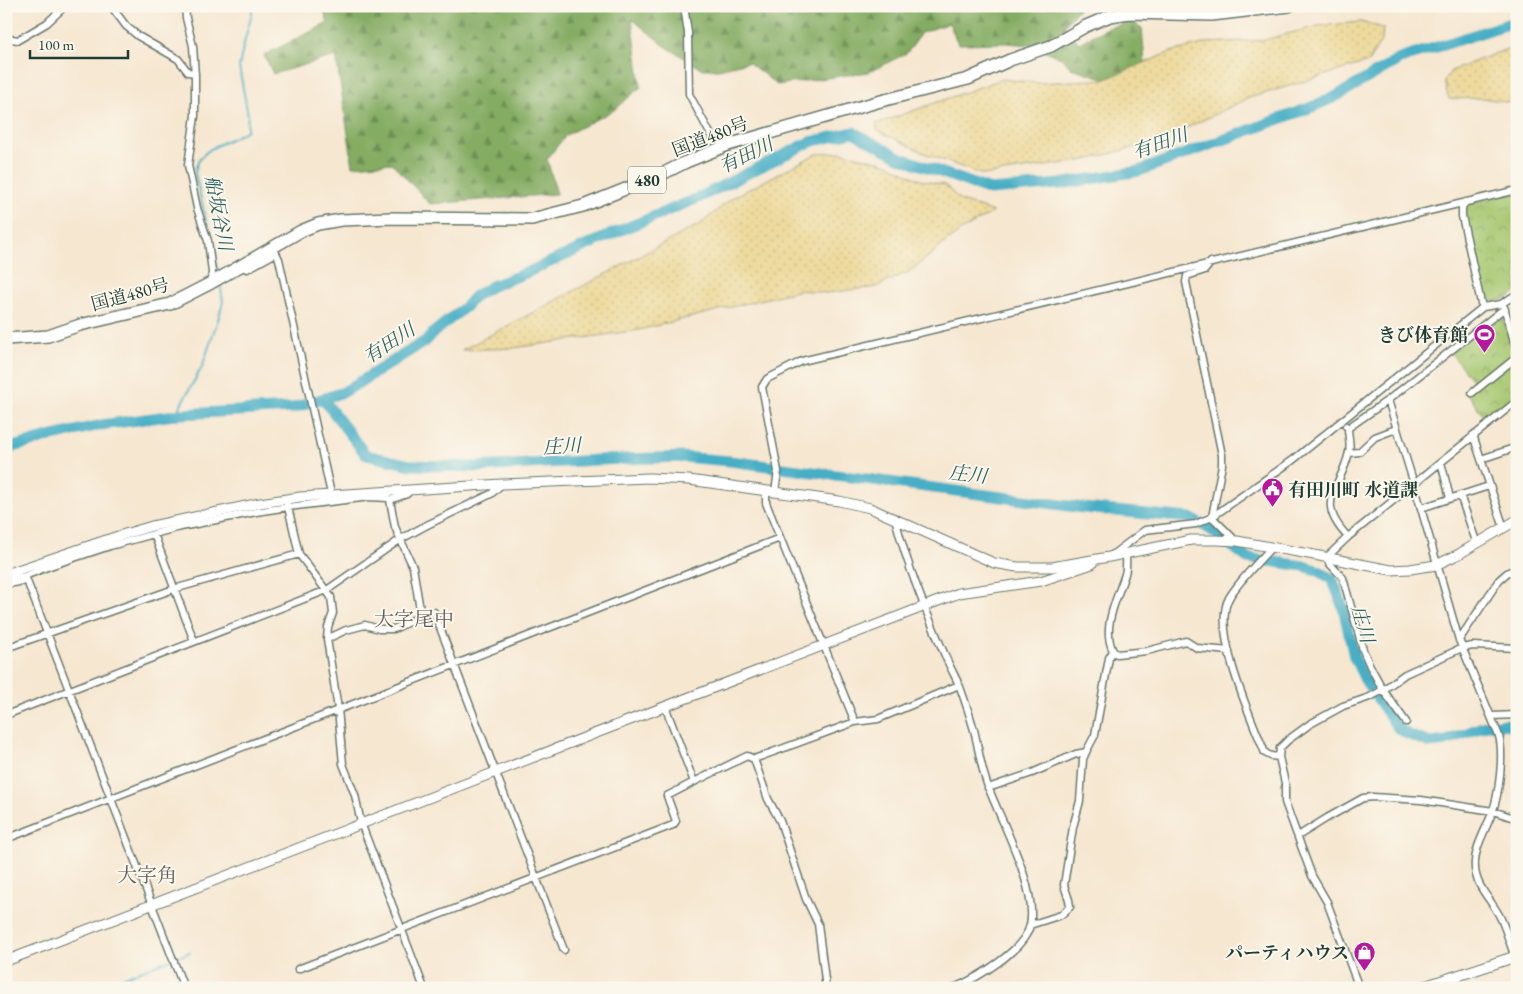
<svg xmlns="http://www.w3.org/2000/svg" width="1523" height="994" viewBox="0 0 1523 994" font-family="'EB Garamond','Noto Serif JP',serif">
  <defs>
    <pattern id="forest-firs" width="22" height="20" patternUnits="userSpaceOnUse" patternTransform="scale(1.25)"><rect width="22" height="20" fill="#84ac62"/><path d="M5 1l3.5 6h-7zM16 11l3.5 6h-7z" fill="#6b8d52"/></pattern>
    <pattern id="sand-dots" width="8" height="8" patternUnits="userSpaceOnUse" patternTransform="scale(1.25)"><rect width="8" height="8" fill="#eeda9e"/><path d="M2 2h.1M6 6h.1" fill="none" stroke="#ccbc89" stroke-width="1.8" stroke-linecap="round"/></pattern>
    <pattern id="park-crowns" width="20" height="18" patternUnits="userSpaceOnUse" patternTransform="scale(1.25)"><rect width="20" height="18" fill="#a6c770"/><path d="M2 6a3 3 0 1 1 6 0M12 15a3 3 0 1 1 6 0" fill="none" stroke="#87a35d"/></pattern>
  </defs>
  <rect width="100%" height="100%" fill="#fbf7ec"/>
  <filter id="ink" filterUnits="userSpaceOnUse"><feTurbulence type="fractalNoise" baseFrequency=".02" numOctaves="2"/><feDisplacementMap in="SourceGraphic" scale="10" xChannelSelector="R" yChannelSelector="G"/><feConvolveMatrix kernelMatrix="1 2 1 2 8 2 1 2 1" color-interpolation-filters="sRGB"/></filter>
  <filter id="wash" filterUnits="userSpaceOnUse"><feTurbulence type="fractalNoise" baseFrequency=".0096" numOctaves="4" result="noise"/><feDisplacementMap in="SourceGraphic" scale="20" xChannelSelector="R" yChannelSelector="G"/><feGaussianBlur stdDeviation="1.12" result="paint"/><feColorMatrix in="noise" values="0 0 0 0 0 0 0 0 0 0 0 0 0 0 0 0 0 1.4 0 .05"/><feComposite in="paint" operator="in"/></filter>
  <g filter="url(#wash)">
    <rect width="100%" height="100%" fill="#f6e7d1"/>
    <path fill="url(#forest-firs)" stroke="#52744b" d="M322 6H1081L1064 26 1079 43 1107 28 1131 21 1142 28 1145 63 1106 79 1071 68 1063 59 1032 45 1005 43 958 44 949 23 921 33 907 53 869 72 777 85 748 62 719 69H702L665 46 632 19 641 87 614 110 566 135 547 159 557 194 430 204 392 163 353 166 336 56 273 74 264 55 328 23Z"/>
    <path fill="url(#sand-dots)" stroke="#868c69" d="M1361 22 1383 28 1382 40 1368 62 1249 98 1159 141 1086 160 983 175 924 153 877 130 876 124 1002 79 1039 83 1106 79 1171 52 1206 43 1264 40 1318 26Z
      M1517 45V104L1483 98 1449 99 1444 81 1451 71Z
      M840 152 886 163 920 180 945 185 961 201 993 212 959 232 910 271 876 287 826 293 800 290 639 330 513 348 462 350 702 223 732 198 816 154Z"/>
    <path fill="url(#park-crowns)" stroke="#628252" d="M1517 191V292C1506 300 1496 305 1483 297L1470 248 1464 211 1469 204Z
      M1497 316 1503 318 1517 362V397L1487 420 1465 391 1474 383 1451 353Z"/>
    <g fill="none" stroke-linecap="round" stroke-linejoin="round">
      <path stroke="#46aec5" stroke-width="2" d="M219 275 195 174C196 147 227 144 247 130L248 115 239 67 243 47 252 13V6
        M175 415 202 367 218 320 223 302 220 282
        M175 958 190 952
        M96 988 171 959"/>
      <path stroke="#46aec5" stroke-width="11" d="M323 399 366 455 410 465 477 467 598 460 682 457 730 461 1084 508 1190 518 1211 530 1247 558 1304 566 1319 571 1332 579 1337 591 1344 611 1354 657 1365 680 1397 727 1407 734 1430 743 1446 741 1487 725 1507 724 1517 729
        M6 449 48 437 101 425 182 414 293 408 344 392 427 340 434 332 465 307 475 296 492 286 526 273 614 233 698 198 810 142 853 132 899 157 990 190 1060 184 1139 171 1312 107 1335 97 1400 59 1517 21"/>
    </g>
  </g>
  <g filter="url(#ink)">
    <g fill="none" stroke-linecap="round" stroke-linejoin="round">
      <defs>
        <path id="street" d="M111 6 126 26 138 36 178 59 188 72 195 73
          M185 6 186 18 193 46 195 76V116L188 165 197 208 208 241 212 272 211 283
          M684 6 688 33 689 94 712 137 728 145
          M6 38 18 40 47 23 65 6
          M1466 202 1462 207V216L1481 303 1483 307 1501 304 1517 294
          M1211 262 1205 270 1187 276 1186 282 1222 455V465L1212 517 1232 537 1233 541
          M240 266 247 269 276 253 279 259 331 494
          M1504 307 1517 351
          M1472 393 1517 357
          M1388 400 1414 484 1459 640 1499 736C1504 755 1499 795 1492 813 1486 830 1473 849 1475 868 1476 888 1493 901 1501 919 1507 932 1511 948 1517 962
          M1346 426 1348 428C1348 436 1351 445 1349 452 1341 490 1313 500 1348 537
          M1348 428 1388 400 1501 311 1505 309
          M1473 435 1504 528
          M1349 453 1359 452 1375 437 1396 429
          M1481 459 1511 449
          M1441 462 1450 498
          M766 491V503L855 722
          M775 492 778 471 762 387 767 379 802 361 1517 190
          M1460 495 1477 544
          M287 505 288 507 370 497 388 498 390 500
          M1421 508 1489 486
          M895 518C907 566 927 614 947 660 951 669 956 678 960 687 965 701 970 716 974 730 979 750 981 770 989 789 1002 823 1038 889 1030 925 1025 950 977 978 954 988
          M176 528 256 512 288 507 299 554 331 597 333 613 328 627 327 639 338 709 343 764 355 795 361 823 424 988
          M154 534 194 641
          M1271 548C1258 562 1238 582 1229 598 1211 631 1252 720 1265 753L1271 756 1279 757
          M1112 555 1145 530 1196 524 1212 517 1293 460 1483 307
          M47 567 110 546 176 528V524
          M6 580 25 576 47 567 48 564
          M27 581 184 988
          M6 584 27 581 26 578
          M421 616 434 612 564 950
          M327 639 346 630 365 625 379 629H394L421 616 413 567 395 527 390 500 407 494 409 490
          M1459 640 1499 580 1507 573 1517 568
          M6 648 174 589 299 554
          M1113 651 1117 654 1147 651 1186 641 1197 648 1229 651
          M665 706 694 782 747 756 754 759 768 799 780 821 806 899 818 924 826 988
          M6 715 327 590 401 539 427 525 491 494 502 484
          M1492 716 1517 715
          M1406 722 1383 690 1370 666 1363 650 1343 578 1329 563 1327 557 1348 537 1517 401
          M754 759 855 722 878 719 959 685
          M988 788 1032 773 1076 754 1086 752 1095 735 1109 658 1113 651C1101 627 1118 597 1125 574 1127 567 1126 560 1126 554
          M1298 836 1327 818 1363 798 1373 797 1421 800 1493 811 1517 819
          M6 839 780 538
          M1030 925 1061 915 1070 907 1069 900 1064 885 1073 827 1080 801 1083 759 1086 752
          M298 969 673 825 676 821 667 796 694 782
          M1359 988 1327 902 1312 876 1285 802V783L1279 757 1280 748 1288 740 1310 724 1343 706 1370 697 1383 690 1405 674 1462 648 1473 646 1517 648"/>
        <path id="secondary" d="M6 574 118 536 152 526 260 503 300 497 502 484 649 478 689 480 839 501 870 508 994 563 1017 567H1052L1109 557 1191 540H1217L1237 541 1309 554 1391 570 1410 569 1436 565 1459 554 1517 520
          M6 961 959 593 1041 581 1092 564"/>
        <path id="primary" d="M1420 988 1517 956"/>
        <path id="highway" d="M6 339 48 336 80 325 170 304 211 283 301 231 318 224 341 220 391 218 532 219 583 206 658 176 686 162 728 145 877 102 968 79 1010 60 1051 46 1086 26 1110 16 1129 13 1212 15 1289 6"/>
      </defs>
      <use href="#street" stroke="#6a786b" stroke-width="9"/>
      <use href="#secondary" stroke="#6a786b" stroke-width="11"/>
      <use href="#primary" stroke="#6a786b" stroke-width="12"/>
      <use href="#highway" stroke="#6a786b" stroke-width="14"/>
      <use href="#street" stroke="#fff" stroke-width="6"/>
      <use href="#secondary" stroke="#fff" stroke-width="9"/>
      <use href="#primary" stroke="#fff" stroke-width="10"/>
      <use href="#highway" stroke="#fff" stroke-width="11"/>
    </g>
  </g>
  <defs>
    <symbol id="stadium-pin" viewBox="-11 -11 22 30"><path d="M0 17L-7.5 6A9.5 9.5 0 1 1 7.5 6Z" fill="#b5179e" stroke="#fbf7ec"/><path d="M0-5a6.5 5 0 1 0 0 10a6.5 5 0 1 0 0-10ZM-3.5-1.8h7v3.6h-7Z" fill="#fff"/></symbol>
    <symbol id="civic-pin" viewBox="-11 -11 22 30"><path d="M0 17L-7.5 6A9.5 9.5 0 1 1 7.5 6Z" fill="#b5179e" stroke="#fbf7ec"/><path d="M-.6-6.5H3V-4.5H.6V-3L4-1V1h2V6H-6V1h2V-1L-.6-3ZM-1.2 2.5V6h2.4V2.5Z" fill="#fff"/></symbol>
    <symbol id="shop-pin" viewBox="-11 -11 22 30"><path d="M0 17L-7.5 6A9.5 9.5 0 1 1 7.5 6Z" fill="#b5179e" stroke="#fbf7ec"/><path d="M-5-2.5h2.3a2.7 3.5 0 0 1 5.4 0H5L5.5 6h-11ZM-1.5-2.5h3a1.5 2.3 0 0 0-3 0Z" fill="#fff"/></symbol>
  </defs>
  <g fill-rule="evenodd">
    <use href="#stadium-pin" x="1472" y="322" width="25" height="34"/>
    <use href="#civic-pin" x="1260" y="476" width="25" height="34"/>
    <use href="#shop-pin" x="1352" y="940" width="25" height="34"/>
  </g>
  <g text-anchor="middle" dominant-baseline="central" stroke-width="4" stroke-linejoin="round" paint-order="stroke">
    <rect fill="#fbf7ec" stroke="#61756b" stroke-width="1" x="628" y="166.5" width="38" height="27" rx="4"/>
    <g font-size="16" font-weight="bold" fill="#1f3d34">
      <text x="647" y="180">480</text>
    </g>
    <g font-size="18" fill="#1f3d34" stroke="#fbf7ec">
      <text transform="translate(710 136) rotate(-21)">国道480号</text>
      <text transform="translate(130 294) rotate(-15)">国道480号</text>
    </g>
    <g font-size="18" font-weight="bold" fill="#1f3d34" stroke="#fbf7ec" text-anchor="end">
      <text x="1468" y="334">きび体育館</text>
      <text x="1288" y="489" text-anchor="start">有田川町 水道課</text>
      <text x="1349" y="952">パーティハウス</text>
    </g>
    <g font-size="19" font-style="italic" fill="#2b5f60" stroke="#fbf7ec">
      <text transform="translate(1160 143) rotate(-19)">有田川</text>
      <text transform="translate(746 155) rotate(-26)">有田川</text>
      <text transform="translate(219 213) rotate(79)">船坂谷川</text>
      <text transform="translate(389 343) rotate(-33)">有田川</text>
      <text transform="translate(562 446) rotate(-3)">庄川</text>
      <text transform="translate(968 474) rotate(7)">庄川</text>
      <text transform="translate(1363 624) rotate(74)">庄川</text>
    </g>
    <g font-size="20" fill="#625c5f" stroke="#fbf7ec">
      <text x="414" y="619">大字尾中</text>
      <text x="147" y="875">大字角</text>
    </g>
  </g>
  <rect width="1523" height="994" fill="none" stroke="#fbf7ec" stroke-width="25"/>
  <path d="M30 50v8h98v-8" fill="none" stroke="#1f3d34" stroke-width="2.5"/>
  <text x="38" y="50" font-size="15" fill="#1f3d34" stroke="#fbf7ec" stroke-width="4" paint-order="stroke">100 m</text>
</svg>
